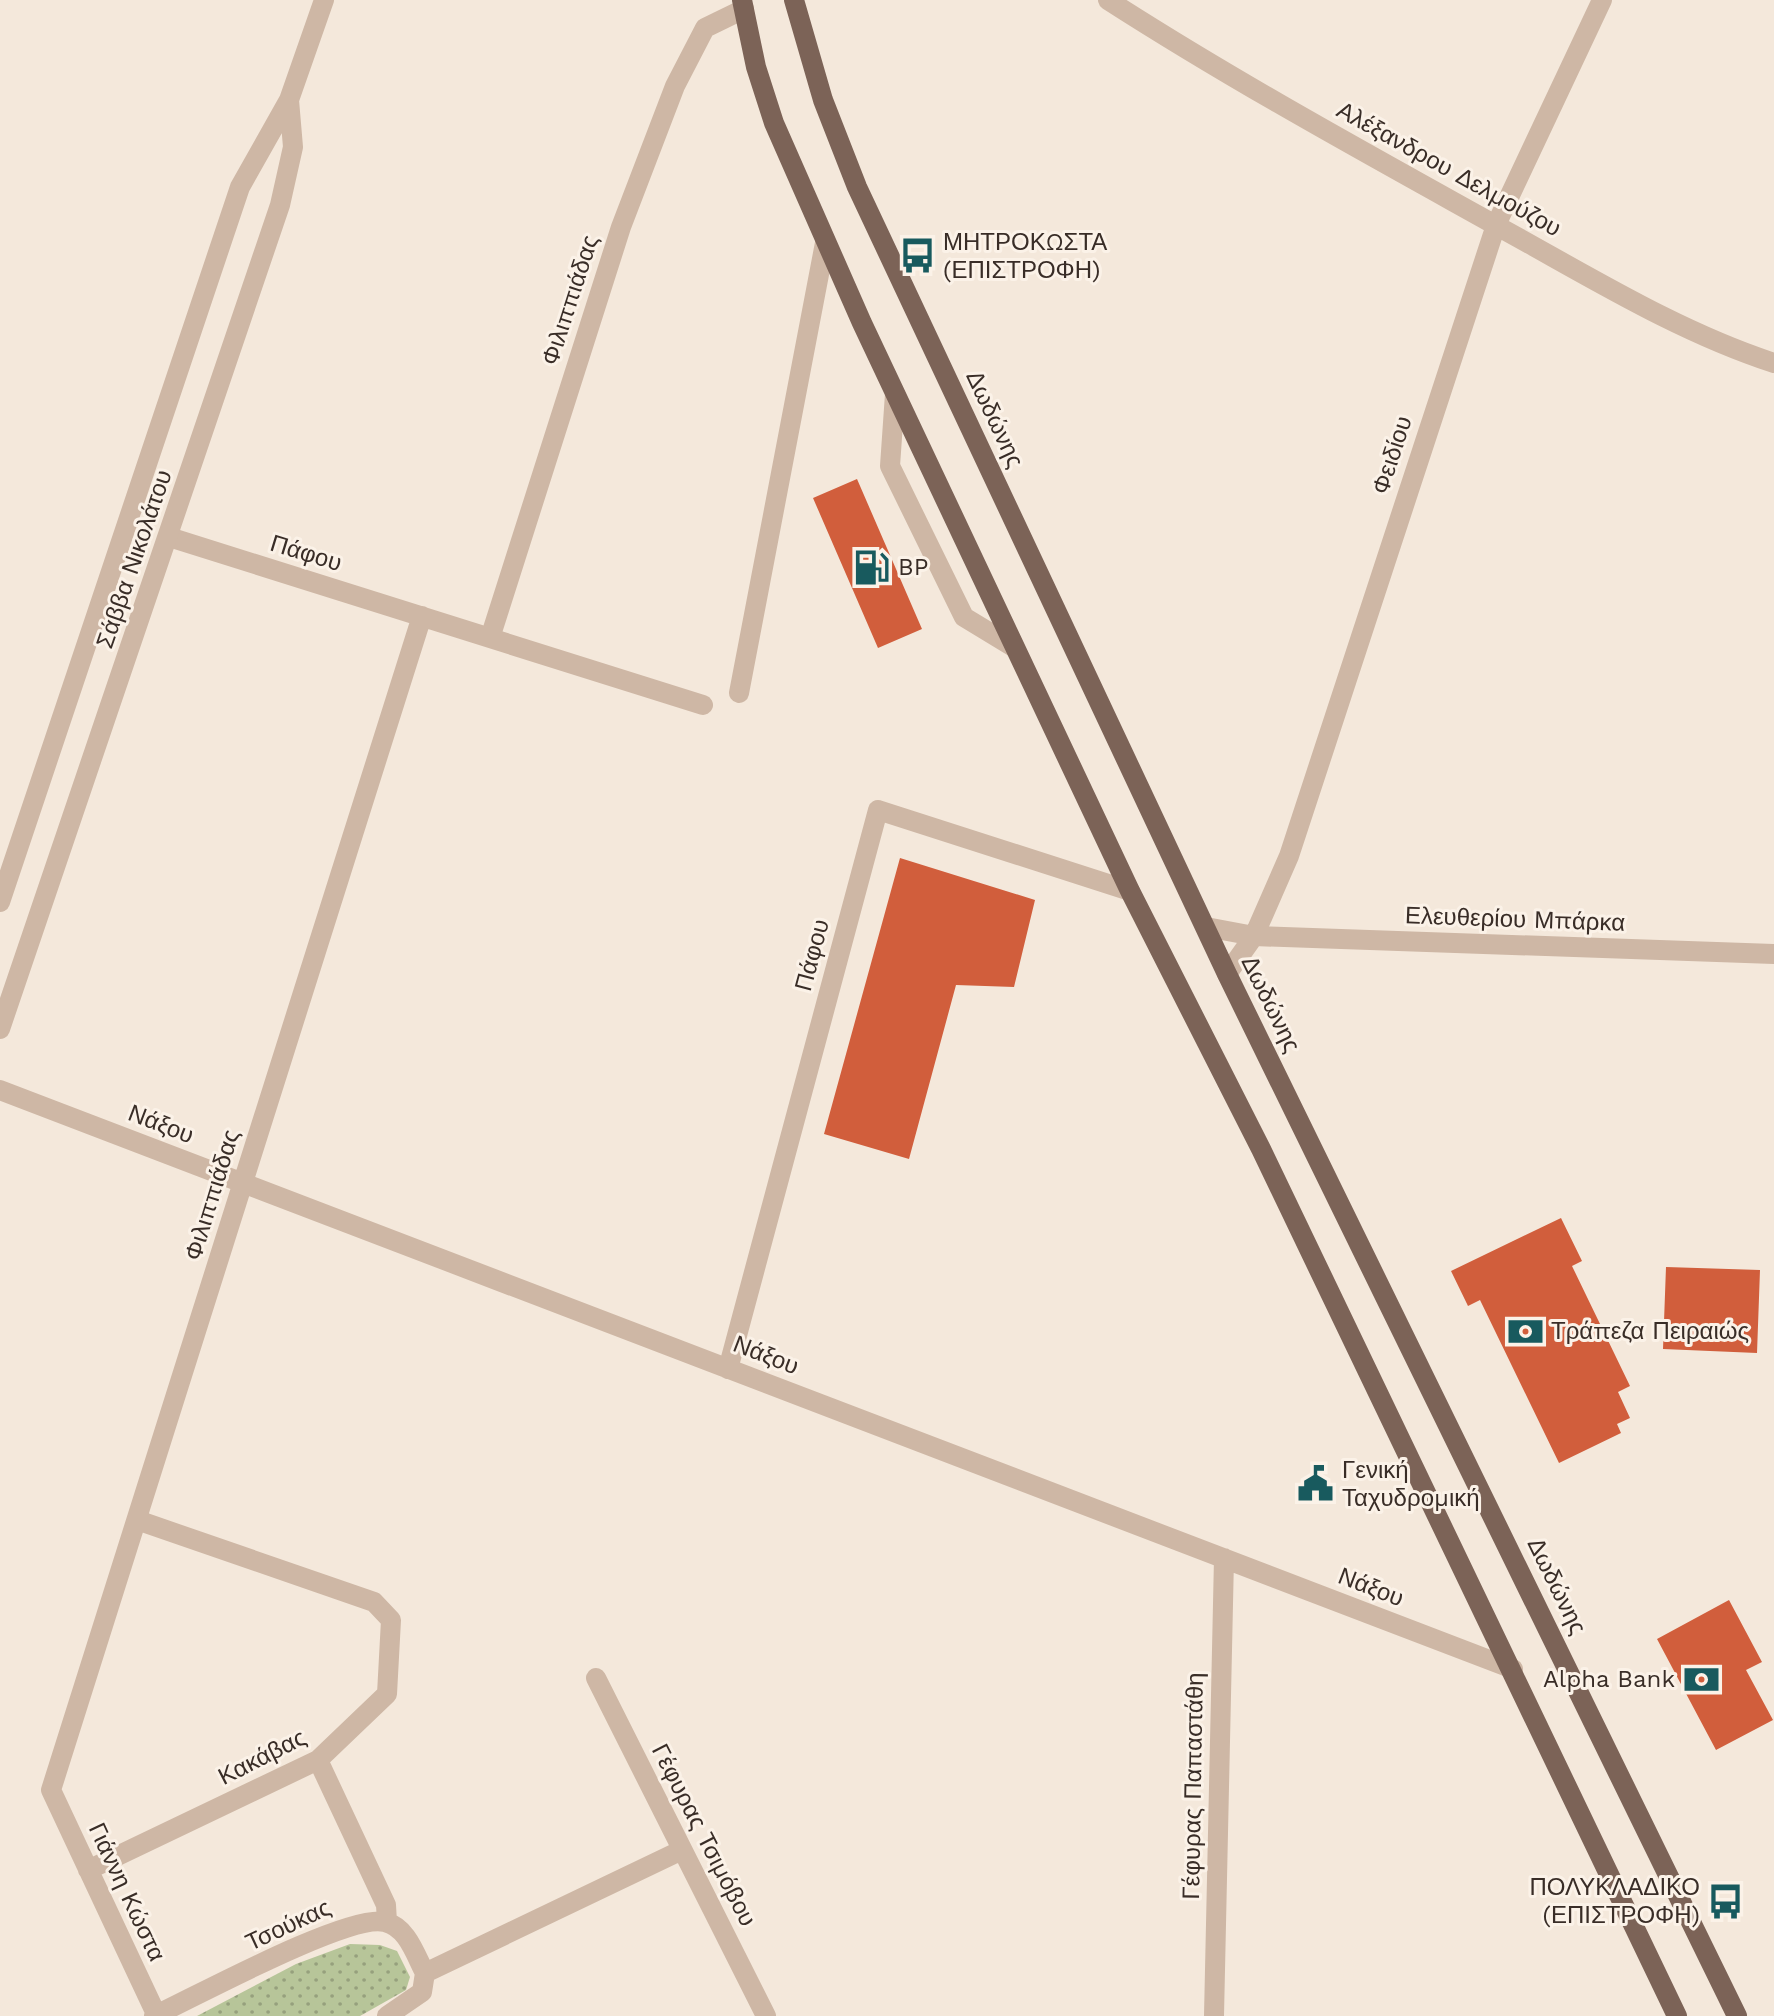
<svg xmlns="http://www.w3.org/2000/svg" width="1774" height="2016" viewBox="0 0 1774 2016" font-family="'Work Sans',sans-serif">
  <defs>
    <pattern id="grass-dots" width="8" height="8" patternUnits="userSpaceOnUse" patternTransform="scale(2)"><rect width="8" height="8" fill="#b7c599"/><path d="M2 2h.1M6 6h.1" fill="none" stroke="#96a07d" stroke-width="1.8" stroke-linecap="round"/></pattern>
  </defs>
  <rect width="100%" height="100%" fill="#f4e8db"/>
  <path fill="url(#grass-dots)" d="M350 1944 380 1945 397 1951 410 1977 406 1990 360 2016H197L296 1964Z"/>
  <path fill="#d15e3c" d="M857 479 922 629 878 648 813 498Z
    M900 858 1035 900 1014 987 956 985 909 1159 824 1134Z
    M1561 1218 1582 1261 1572 1266 1630 1386 1618 1392 1630 1418 1617 1424 1621 1433 1559 1463 1480 1300 1468 1306 1451 1271Z
    M1666 1267 1760 1270 1757 1353 1663 1349Z
    M1729 1600 1762 1662 1746 1670 1773 1720 1716 1750 1657 1639Z"/>
  <g fill="none" stroke-linecap="round" stroke-linejoin="round">
    <path stroke="#ceb7a5" stroke-width="20" d="M895 394 890 466 964 617 1015 648"/>
    <path stroke="#ceb7a5" stroke-width="20" d="M1108 0C1234 81 1366 153 1497 226 1587 275 1676 331 1774 363
      M1602 0 1496 225 1289 856 1254 936 1774 954
      M169 537 703 705
      M490 638 621 227 675 86 705 28 744 9
      M739 693 825 243
      M1206 927 1254 936 1227 974
      M0 1090 1513 1669
      M728 1369 878 810 1130 891
      M596 1678 766 2016
      M318 1760 386 1905 387 1922
      M88 1870 318 1760 387 1694 391 1620 374 1602 137 1520
      M425 1973 682 1850
      M154 2016C195 1997 349 1913 385 1922 407 1927 415 1954 425 1973L422 1992 387 2016
      M157 2016 51 1790 422 616
      M1214 2016 1224 1558"/>
    <path stroke="#ceb7a5" stroke-width="20" d="M0 902 240 187 289 100 324 0
      M0 1029 280 205 293 147 289 100"/>
    <path stroke="#7c6357" stroke-width="20" d="M742 0 756 67 774 123 862 323 1130 891 1261 1149 1677 2016
      M794 0 823 100 857 187 1227 974 1737 2016"/>
  </g>
  <defs>
    <symbol id="bus-bare" viewBox="-9 -9 18 18"><path d="M-5-6H5V4H4V6H2V4H-2V6H-4V4H-5ZM-3.5-4V0h7V-4ZM-3.5 1.2v1.5H-2V1.2ZM2 1.2v1.5H3.5V1.2Z" fill="#185a5e" stroke="#fbf2e8" stroke-width="2.5" paint-order="stroke"/></symbol>
    <symbol id="fuel-bare" viewBox="-9 -9 18 18"><path d="M-5.5-6h7V0h2V4h1.3V-2.5L3-4.5l.8-.8L6-3V5H2.5V1h-1V6h-7ZM-4.2-4.7v3.2H.2V-4.7Z" fill="#185a5e" stroke="#fbf2e8" stroke-width="2.5" paint-order="stroke"/></symbol>
    <symbol id="bank-bare" viewBox="-9 -9 18 18"><path d="M-6-4H6V4H-6ZM0-2.3a2.3 2.3 0 1 0 0 4.6a2.3 2.3 0 1 0 0-4.6Z" fill="#185a5e" stroke="#fbf2e8" stroke-width="2.5" paint-order="stroke"/></symbol>
    <symbol id="civic-bare" viewBox="-9 -9 18 18"><path d="M-.6-6.5H3V-4.5H.6V-3L4-1V1h2V6H-6V1h2V-1L-.6-3ZM-1.2 2.5V6h2.4V2.5Z" fill="#185a5e" stroke="#fbf2e8" stroke-width="2.5" paint-order="stroke"/></symbol>
  </defs>
  <g fill-rule="evenodd">
    <use href="#bus-bare" x="892" y="230" width="51" height="51"/>
    <use href="#fuel-bare" x="846" y="542" width="51" height="51"/>
    <use href="#bank-bare" x="1500" y="1306" width="51" height="51"/>
    <use href="#civic-bare" x="1290" y="1458" width="51" height="51"/>
    <use href="#bank-bare" x="1676" y="1654" width="51" height="51"/>
    <use href="#bus-bare" x="1700" y="1876" width="51" height="51"/>
  </g>
  <g text-anchor="middle" dominant-baseline="central" stroke-width="6" stroke-linejoin="round" paint-order="stroke">
    <g font-size="24" fill="#392d27" stroke="#fbf2e8">
      <text transform="translate(1449 169) rotate(29)">Αλέξανδρου Δελμούζου</text>
      <text transform="translate(570 300) rotate(-72)">Φιλιππιάδας</text>
      <text transform="translate(995 419) rotate(65)">Δωδώνης</text>
      <text transform="translate(1392 455) rotate(-72)">Φειδίου</text>
      <text transform="translate(306 553) rotate(17)">Πάφου</text>
      <text transform="translate(134 559) rotate(-71)">Σάββα Νικολάτου</text>
      <text transform="translate(1515 919) rotate(2)">Ελευθερίου Μπάρκα</text>
      <text transform="translate(812 955) rotate(-75)">Πάφου</text>
      <text transform="translate(1271 1004) rotate(64)">Δωδώνης</text>
      <text transform="translate(161 1124) rotate(21)">Νάξου</text>
      <text transform="translate(212 1195) rotate(-73)">Φιλιππιάδας</text>
      <text transform="translate(766 1355) rotate(21)">Νάξου</text>
      <text transform="translate(1557 1586) rotate(64)">Δωδώνης</text>
      <text transform="translate(1371 1587) rotate(21)">Νάξου</text>
      <text transform="translate(262 1757) rotate(-27)">Κακάβας</text>
      <text transform="translate(1193 1786) rotate(-89)">Γέφυρας Παπαστάθη</text>
      <text transform="translate(704 1835) rotate(63)">Γέφυρας Τσιμόβου</text>
      <text transform="translate(127 1892) rotate(65)">Γιάννη Κώστα</text>
      <text transform="translate(288 1925) rotate(-25)">Τσούκας</text>
    </g>
    <g font-size="24" fill="#392d27" stroke="#fbf2e8" text-anchor="start">
      <text x="943" y="242">ΜΗΤΡΟΚΩΣΤΑ<tspan x="943" dy="28">(ΕΠΙΣΤΡΟΦΗ)</tspan></text>
      <text x="898" y="567">BP</text>
      <text x="1551" y="1331">Τράπεζα Πειραιώς</text>
      <text x="1342" y="1470">Γενική<tspan x="1342" dy="28">Ταχυδρομική</tspan></text>
      <text x="1675" y="1679" text-anchor="end">Alpha Bank</text>
      <text x="1700" y="1887" text-anchor="end">ΠΟΛΥΚΛΑΔΙΚΟ<tspan x="1700" dy="28">(ΕΠΙΣΤΡΟΦΗ)</tspan></text>
    </g>
  </g>
</svg>
